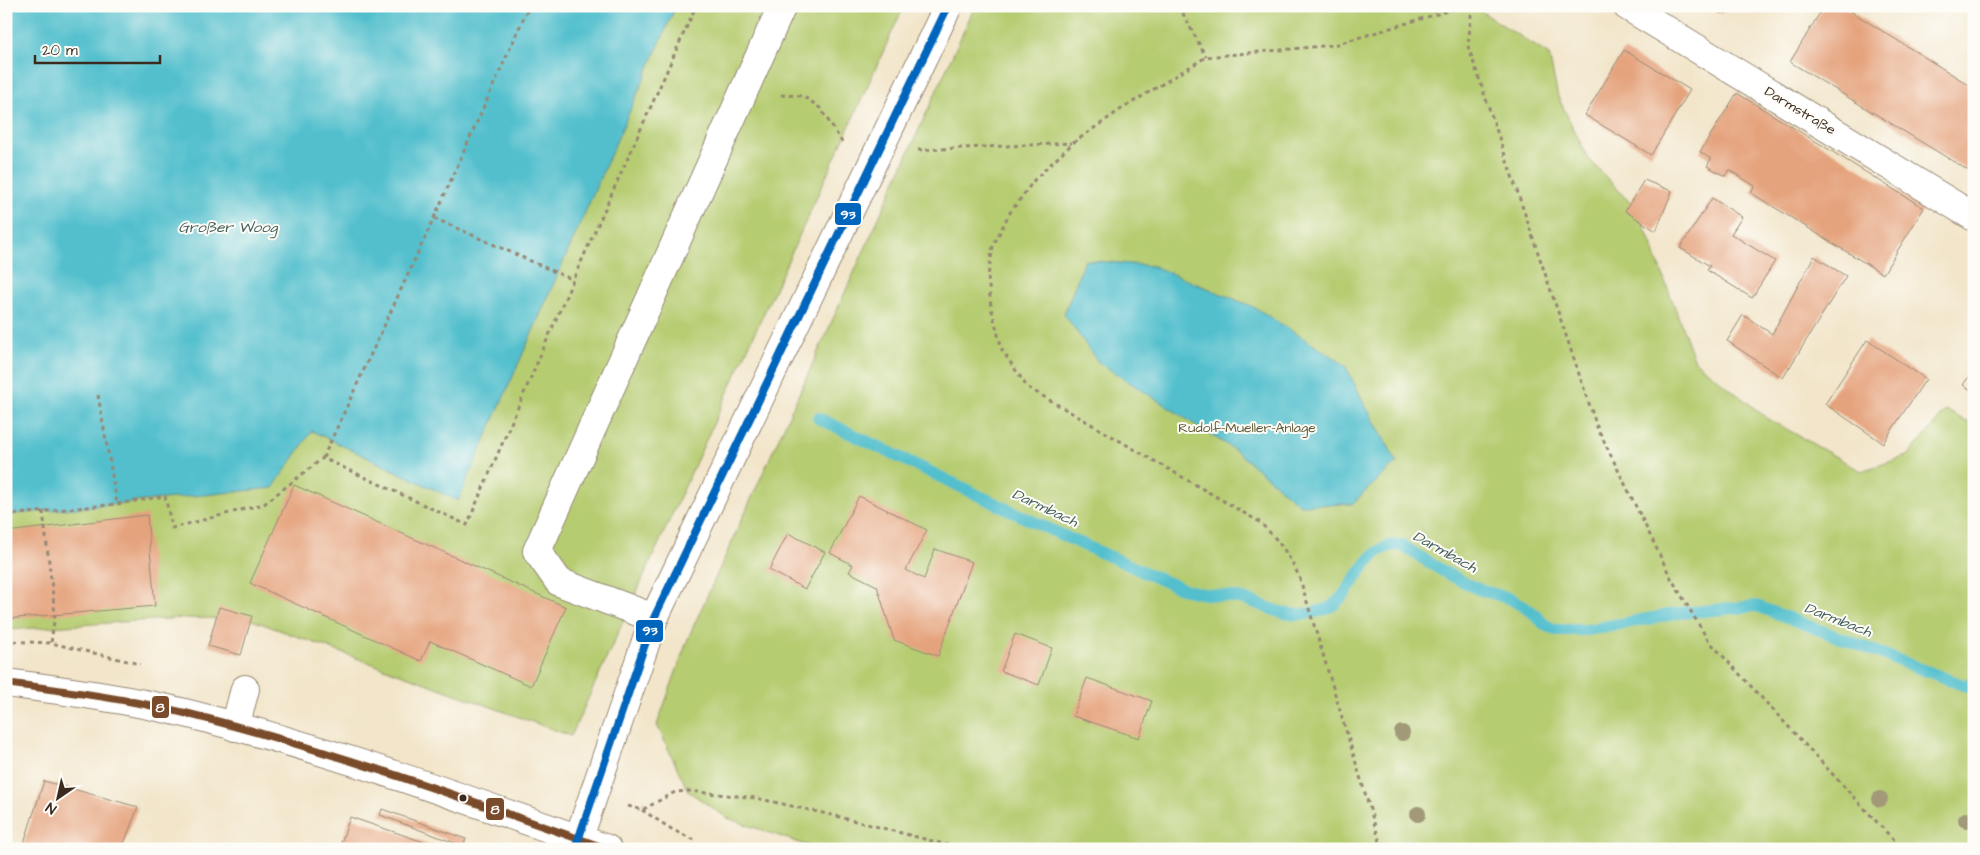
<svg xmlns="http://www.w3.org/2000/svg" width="1980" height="855" viewBox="0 0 1980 855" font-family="'Architects Daughter',sans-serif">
  <rect width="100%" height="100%" fill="#fdfcf7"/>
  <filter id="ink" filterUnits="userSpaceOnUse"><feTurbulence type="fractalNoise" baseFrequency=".02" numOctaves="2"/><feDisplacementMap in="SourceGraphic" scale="10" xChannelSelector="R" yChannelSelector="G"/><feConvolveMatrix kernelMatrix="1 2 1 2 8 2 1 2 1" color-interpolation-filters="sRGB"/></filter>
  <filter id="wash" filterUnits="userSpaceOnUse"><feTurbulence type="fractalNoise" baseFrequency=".0096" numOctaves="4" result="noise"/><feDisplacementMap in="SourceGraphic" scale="20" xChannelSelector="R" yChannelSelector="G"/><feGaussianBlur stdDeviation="1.12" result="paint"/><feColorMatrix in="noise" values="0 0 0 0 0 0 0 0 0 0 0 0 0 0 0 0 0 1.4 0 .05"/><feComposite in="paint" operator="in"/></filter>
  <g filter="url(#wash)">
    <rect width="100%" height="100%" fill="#f2e5c9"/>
    <path fill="#b6cc71" stroke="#787b48" d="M6 6H904L571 736 249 619 182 618 6 630Z
      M975 6H1473L1549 55 1558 97 1588 158 1639 212 1695 361 1767 418 1861 471 1908 456 1946 410 1974 426V849H817L727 818 688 791 657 725 689 636Z"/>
    <path fill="#53bfcd" stroke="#477476" d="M6 6H676L458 501 312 431 273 488 6 515Z
      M1085 260 1153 266 1256 308 1345 365 1365 405 1397 462 1352 504 1300 505 1236 451 1098 362 1064 314Z"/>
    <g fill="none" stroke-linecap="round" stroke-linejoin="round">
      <path stroke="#53bfcd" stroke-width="12" d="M818 418C911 462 1003 509 1097 551 1127 563 1157 580 1187 590 1205 596 1225 595 1243 599 1259 603 1274 612 1290 614 1301 616 1320 612 1330 607 1355 593 1365 542 1401 545L1446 573 1478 589 1511 599 1531 611 1545 625 1556 630H1587L1680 613 1757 606 1968 687 1974 681"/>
    </g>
    <g id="blocks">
      <path fill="#e5a37d" d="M1711 6H1727L1721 14Z
        M1824 6H1842L1974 88V174L1790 62Z
        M1624 50 1690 90 1651 155 1585 115Z
        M1737 93 1924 208 1883 274 1751 193 1755 186 1729 170 1725 176 1707 166 1711 159 1700 152Z
        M1644 180 1672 191 1656 231 1625 211Z
        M1712 198 1742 217 1731 234 1775 261 1752 298 1707 270 1710 266 1680 248Z
        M1814 256 1846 276 1783 378 1727 341 1743 315 1772 334Z
        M1867 340 1926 379 1883 443 1825 404Z
        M1974 369V392L1963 385Z
        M294 485 566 607 531 686 430 641 421 661 250 583Z
        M859 496 927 530 906 570 924 579 935 549 972 562 938 656 894 640 877 586 849 572 853 565 830 553Z
        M147 515 155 606 6 619V532Z
        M788 533 825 552 805 589 769 570Z
        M219 607 252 616 241 655 208 646Z
        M1015 634 1052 648 1039 685 1001 671Z
        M1087 678 1152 701 1139 738 1073 716Z
        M44 781 138 807 122 849H22Z
        M382 809 466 839 463 846 380 815Z
        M350 817 418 840 443 849H339Z"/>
    </g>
  </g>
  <g filter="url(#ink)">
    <use href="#blocks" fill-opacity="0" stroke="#968874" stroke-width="1"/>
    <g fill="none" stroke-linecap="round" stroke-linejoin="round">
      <defs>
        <path id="minor" d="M1627 6 1974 217
          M654 618 559 582 537 551 782 6
          M235 727 245 689
          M575 849 654 618 948 6"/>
        <path id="major" d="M6 683C67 691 129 699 189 714 331 750 469 800 607 849"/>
      </defs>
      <use href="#minor" stroke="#968874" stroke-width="30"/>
      <use href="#major" stroke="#968874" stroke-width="30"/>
      <path stroke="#968874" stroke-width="3" stroke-dasharray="4 4" stroke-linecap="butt" d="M1179 6 1206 57
        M1472 6 1468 46 1597 427 1671 578 1708 640 1902 849
        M781 95 803 96 820 108 842 142
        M918 150 1072 143
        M434 218 573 280
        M98 395 117 504
        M323 458 434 218 529 6
        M43 511 55 614 51 643
        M6 515 117 504 165 496 172 528 264 504 323 458 467 525 573 280 696 6
        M6 641 51 643 140 664
        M628 806 642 810 675 792 688 791 756 798 840 817 963 849
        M642 810 673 830 697 841
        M1382 849 1300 579C1289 554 1278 539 1258 521L1027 387 1002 350 991 307 988 276 993 246 1009 214 1035 179 1073 143 1120 110 1206 57 1334 45 1464 6"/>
      <use href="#minor" stroke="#fff" stroke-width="28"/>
      <use href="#major" stroke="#fff" stroke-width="28"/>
      <defs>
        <path id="bus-1" d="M6 683C67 691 129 699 189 714 331 750 469 800 607 849"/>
        <path id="bus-2" d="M575 849 654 618 948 6"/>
      </defs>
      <use href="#bus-1" stroke="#fdfcf7" stroke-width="11"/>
      <use href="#bus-2" stroke="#fdfcf7" stroke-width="11"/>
      <use href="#bus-1" stroke="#7a4b2a" stroke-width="8"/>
      <use href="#bus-2" stroke="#0065bd" stroke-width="8"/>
    </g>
    <g fill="#a29979">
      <circle cx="1402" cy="733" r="8"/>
      <circle cx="1880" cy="799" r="8"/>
      <circle cx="1418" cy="814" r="8"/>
      <circle cx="1966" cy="820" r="8"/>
    </g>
  </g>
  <circle fill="#3b2a1e" stroke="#fdfcf7" stroke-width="2" cx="463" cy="798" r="4.5"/>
  <g text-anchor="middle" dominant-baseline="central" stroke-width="4" stroke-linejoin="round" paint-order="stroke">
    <g font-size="14" fill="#3b2a1e" stroke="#fdfcf7">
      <text transform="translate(1800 111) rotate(31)">Darmstraße</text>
    </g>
    <g font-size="14" fill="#605b37" stroke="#fdfcf7">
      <text x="1247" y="428">Rudolf-Mueller-Anlage</text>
    </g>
    <g font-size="15" font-style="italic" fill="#435e5b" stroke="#fdfcf7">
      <text x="228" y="227">Großer Woog</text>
      <text transform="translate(1045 508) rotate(25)">Darmbach</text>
      <text transform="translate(1445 552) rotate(29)">Darmbach</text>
      <text transform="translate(1838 620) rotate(21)">Darmbach</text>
    </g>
  </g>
  <g stroke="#fdfcf7" stroke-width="2">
    <rect x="834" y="202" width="28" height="24" rx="5" fill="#0065bd"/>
    <rect x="635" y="619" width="29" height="24" rx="5" fill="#0065bd"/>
    <rect x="151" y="695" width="19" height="24" rx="5" fill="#7a4b2a"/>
    <rect x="485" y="797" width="20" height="24" rx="5" fill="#7a4b2a"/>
  </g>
  <g font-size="14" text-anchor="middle" font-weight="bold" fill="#fff">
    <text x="848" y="219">93</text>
    <text x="650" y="635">93</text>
    <text x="160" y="712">8</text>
    <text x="495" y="814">8</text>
  </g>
  <rect width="1980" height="855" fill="none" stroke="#fdfcf7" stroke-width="25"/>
  <g transform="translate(58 798) rotate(214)" stroke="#fdfcf7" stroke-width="4" paint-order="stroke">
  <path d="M0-4L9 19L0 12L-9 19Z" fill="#3b2a1e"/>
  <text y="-8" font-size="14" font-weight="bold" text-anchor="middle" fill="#3b2a1e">N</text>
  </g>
  <path d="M35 55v8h125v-8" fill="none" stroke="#3b2a1e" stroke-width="2.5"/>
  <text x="42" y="55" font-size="15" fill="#3b2a1e" stroke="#fdfcf7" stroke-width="4" paint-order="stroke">20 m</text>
</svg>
